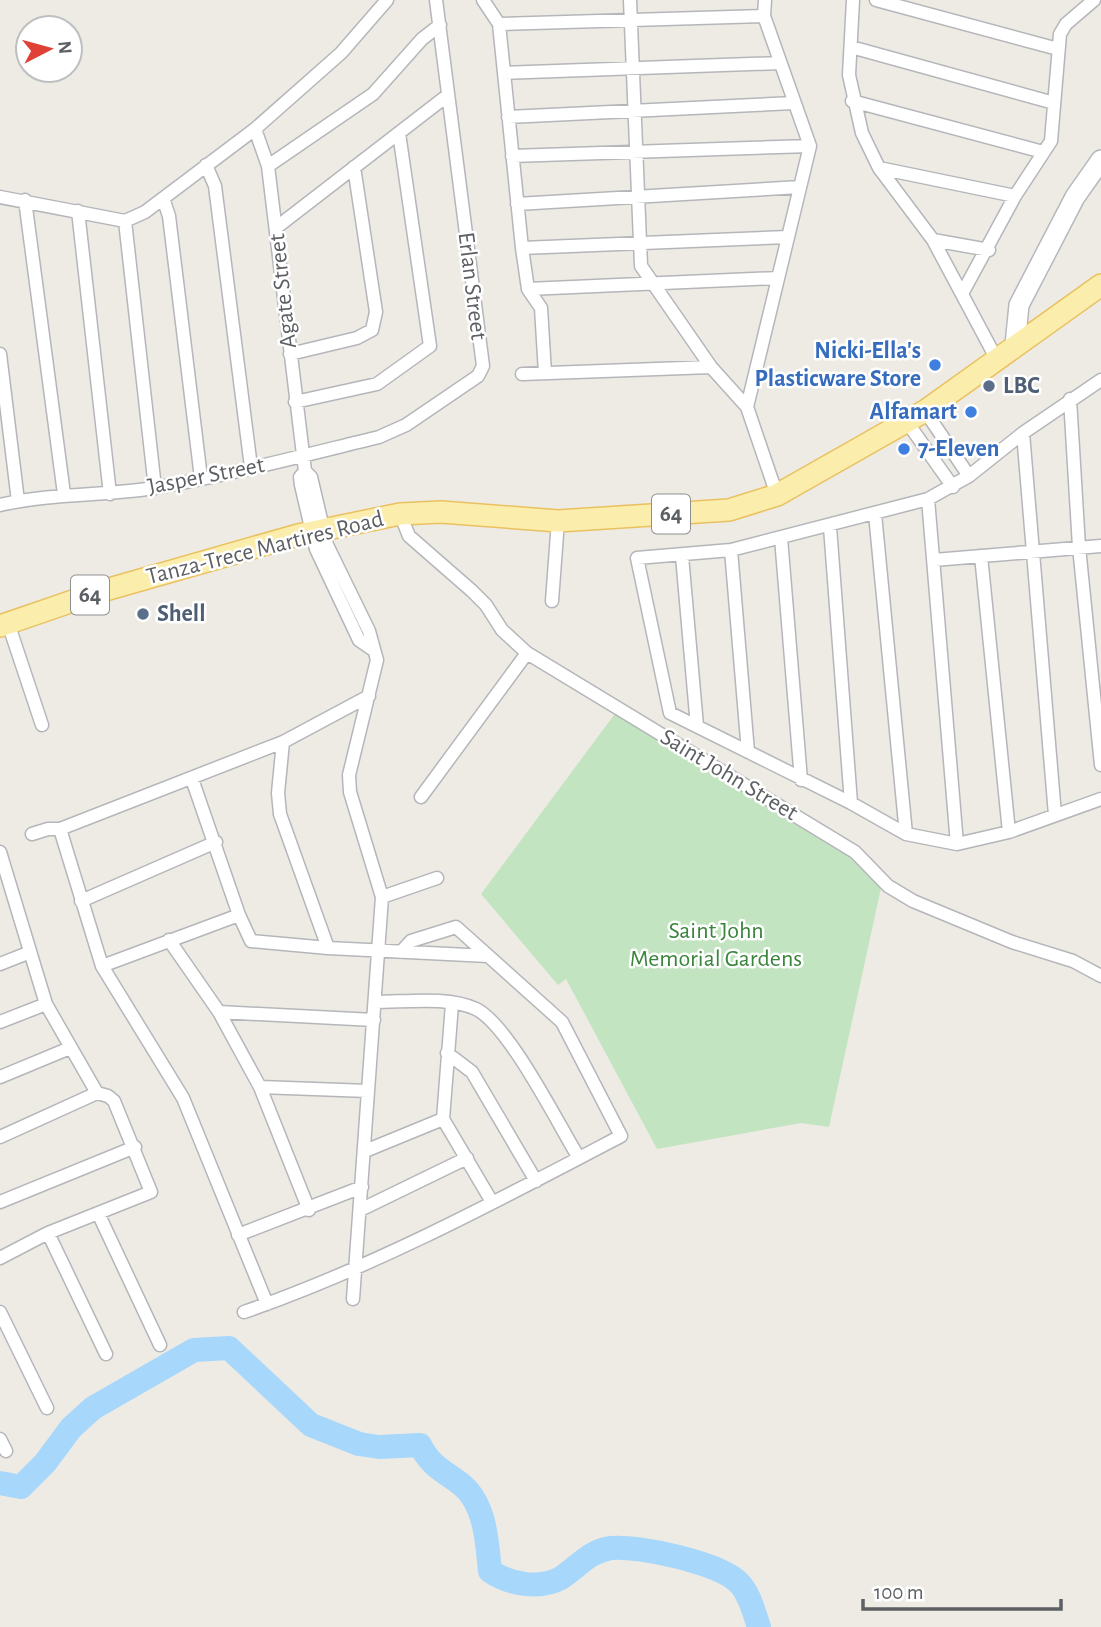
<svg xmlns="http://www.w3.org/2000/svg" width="1101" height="1627" viewBox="0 0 1101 1627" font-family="'Alegreya Sans',sans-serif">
  <rect width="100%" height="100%" fill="#eeebe4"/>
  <path fill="#c2e4c1" d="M617 711 851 852 881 888 829 1127 801 1123 657 1149 566 979 558 985 481 894Z"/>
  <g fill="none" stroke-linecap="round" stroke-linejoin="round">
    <path stroke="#a7d7fb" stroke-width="24" d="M0 1483 21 1487 45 1463 71 1428 93 1408 194 1350 229 1348 311 1425 359 1444 379 1447 420 1445C432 1468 443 1470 462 1485 486 1505 487 1543 490 1571 509 1584 539 1590 561 1578 578 1567 589 1551 611 1548 637 1545 721 1563 739 1583 750 1594 754 1613 759 1627"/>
    <defs>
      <path id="street" d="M483 0 499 24 522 248 528 289 541 308 545 373
        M630 0 641 266 711 367 747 407 777 495
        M853 0 849 75 862 133 879 168 933 240 996 358
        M876 0 1058 49
        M499 24 764 16
        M851 47 1054 103
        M504 73 780 63
        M852 101 1043 152
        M508 117 794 103
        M255 129 268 166 305 471 311 477 327 545 369 631 377 660 349 775 350 792 382 897 353 1299
        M512 156 810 146
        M206 165 215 186 251 467
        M268 166 373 94 422 39 440 25
        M879 168 1015 196
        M0 197 125 221 145 212 255 129 341 53 387 0
        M25 200 64 494
        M164 201 169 216 201 478
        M517 204 800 187
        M78 211 110 494
        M125 221 155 488
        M277 227 448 95
        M933 240 989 250
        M522 248 788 237
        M528 289 778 278
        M963 292 1015 196 1051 141 1060 34 1066 24 1094 0
        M0 354 18 501
        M290 354 357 338 372 330 376 312 354 167
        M522 374 711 367
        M1101 380 1023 433 969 476 928 499 731 550 637 558 670 713 851 803 906 834 957 844 1009 832 1101 799
        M1070 399 1079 547 1101 765
        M295 402 377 384 430 346 399 133
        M747 407 810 146 764 16 765 0
        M925 411 969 476
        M907 422 953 487
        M1023 433 1055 815
        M305 471 300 477 301 485 316 549 359 640 372 649
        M928 499 957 844
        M0 505C51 493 103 496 154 488 230 475 305 455 379 437L406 425 478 376 483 366 436 0
        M400 514 409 536 472 591 486 605 502 630 527 653 855 852 888 886 913 901 1012 942 1073 961 1101 976
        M875 514 906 834
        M830 527 851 803
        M781 538 801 780
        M731 550 748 752
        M682 556 697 726
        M981 556 1009 832
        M934 560 1101 546
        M552 601 558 521
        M8 623 42 725
        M283 742 278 793 280 814 328 948
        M192 779 239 915 251 941 328 948 488 956
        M421 797 527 653
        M32 834 48 829H60
        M0 852 46 1004 97 1093 0 1137
        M382 897 437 878
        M81 901 216 842
        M169 940 219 1012 260 1087 309 1210
        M0 964 28 953
        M102 966 239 915
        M375 1002C406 1002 448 996 476 1009 509 1025 558 1124 579 1158
        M219 1012 374 1020
        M0 1022 46 1004
        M447 1053 472 1072 536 1181
        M0 1077 70 1048
        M260 1087 368 1091
        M443 1119 452 1004
        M365 1151 443 1119 492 1202
        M0 1202 135 1147
        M360 1210 467 1158
        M98 1213 160 1345
        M48 1233 106 1354
        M238 1235 362 1187
        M0 1258 48 1233 151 1192 114 1101 108 1096 97 1093
        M267 1304 183 1098 102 966 60 829 283 742 369 696
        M0 1312 47 1408
        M244 1312C374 1267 499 1200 621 1136L562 1022 456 927 411 941 401 952
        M0 1439 6 1451"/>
      <path id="secondary" d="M1015 345 1019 305 1075 197 1101 160"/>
      <path id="primary" d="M0 626 102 591 298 535 400 514 441 512 558 521 729 510 777 495 925 411 1101 285"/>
    </defs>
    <use href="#street" stroke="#b4b6ba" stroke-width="15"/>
    <use href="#secondary" stroke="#b5b8bd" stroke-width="22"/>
    <use href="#primary" stroke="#eac160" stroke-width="24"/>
    <use href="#street" stroke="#fff" stroke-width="12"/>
    <use href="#secondary" stroke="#fff" stroke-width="19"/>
    <use href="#primary" stroke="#fbedab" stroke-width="21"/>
  </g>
  <g fill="#3f7fe0" stroke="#fff" stroke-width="2.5">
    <circle cx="935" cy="365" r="7"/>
    <circle cx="971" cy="412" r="7"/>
    <circle cx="904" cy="449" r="7"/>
  </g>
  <g fill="#5c6f8a" stroke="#fff" stroke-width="2.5">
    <circle cx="989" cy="386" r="7"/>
    <circle cx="143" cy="614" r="7"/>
  </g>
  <g text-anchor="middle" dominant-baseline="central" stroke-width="5" stroke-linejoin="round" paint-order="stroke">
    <g fill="#fff" stroke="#8d8f92" stroke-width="2">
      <rect x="652" y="494.5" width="38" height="39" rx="5"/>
      <rect x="71" y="575.5" width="38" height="39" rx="5"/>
    </g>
    <g font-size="23" font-weight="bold" fill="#5c5f63">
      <text x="671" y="514">64</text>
      <text x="90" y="595">64</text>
    </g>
    <g font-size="24" fill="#5c5f63" stroke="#fff">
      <text transform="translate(472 286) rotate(83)">Erlan Street</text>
      <text transform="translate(283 291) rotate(-96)">Agate Street</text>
      <text transform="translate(206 476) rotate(-11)">Jasper Street</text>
      <text transform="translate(265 548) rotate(-14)">Tanza-Trece Martires Road</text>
      <text transform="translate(729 775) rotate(31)">Saint John Street</text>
    </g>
    <g font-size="24" font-weight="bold" fill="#366cbe" stroke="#fff" text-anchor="end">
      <text x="921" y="351">Nicki-Ella's<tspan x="921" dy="28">Plasticware Store</tspan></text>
      <text x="957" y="412">Alfamart</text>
      <text x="918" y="449" text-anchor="start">7-Eleven</text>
    </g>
    <g font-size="24" font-weight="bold" fill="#4e5e75" stroke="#fff" text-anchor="start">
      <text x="1003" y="386">LBC</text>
      <text x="157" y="614">Shell</text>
    </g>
    <g font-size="24" fill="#3a843c" stroke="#fff">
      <text x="716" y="931">Saint John<tspan x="716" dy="28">Memorial Gardens</tspan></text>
    </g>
  </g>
  <g transform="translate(49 49) rotate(84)"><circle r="33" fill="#ffffff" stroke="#bebfc1" stroke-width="2"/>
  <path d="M0-5L12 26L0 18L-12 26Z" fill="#e04137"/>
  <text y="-10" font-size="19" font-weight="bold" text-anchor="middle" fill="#5c5f63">N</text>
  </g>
  <path d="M863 1599v10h198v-10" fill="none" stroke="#5c5f63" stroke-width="3.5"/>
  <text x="874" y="1599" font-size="21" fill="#5c5f63" stroke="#ffffff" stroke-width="5" paint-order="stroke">100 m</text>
</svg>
